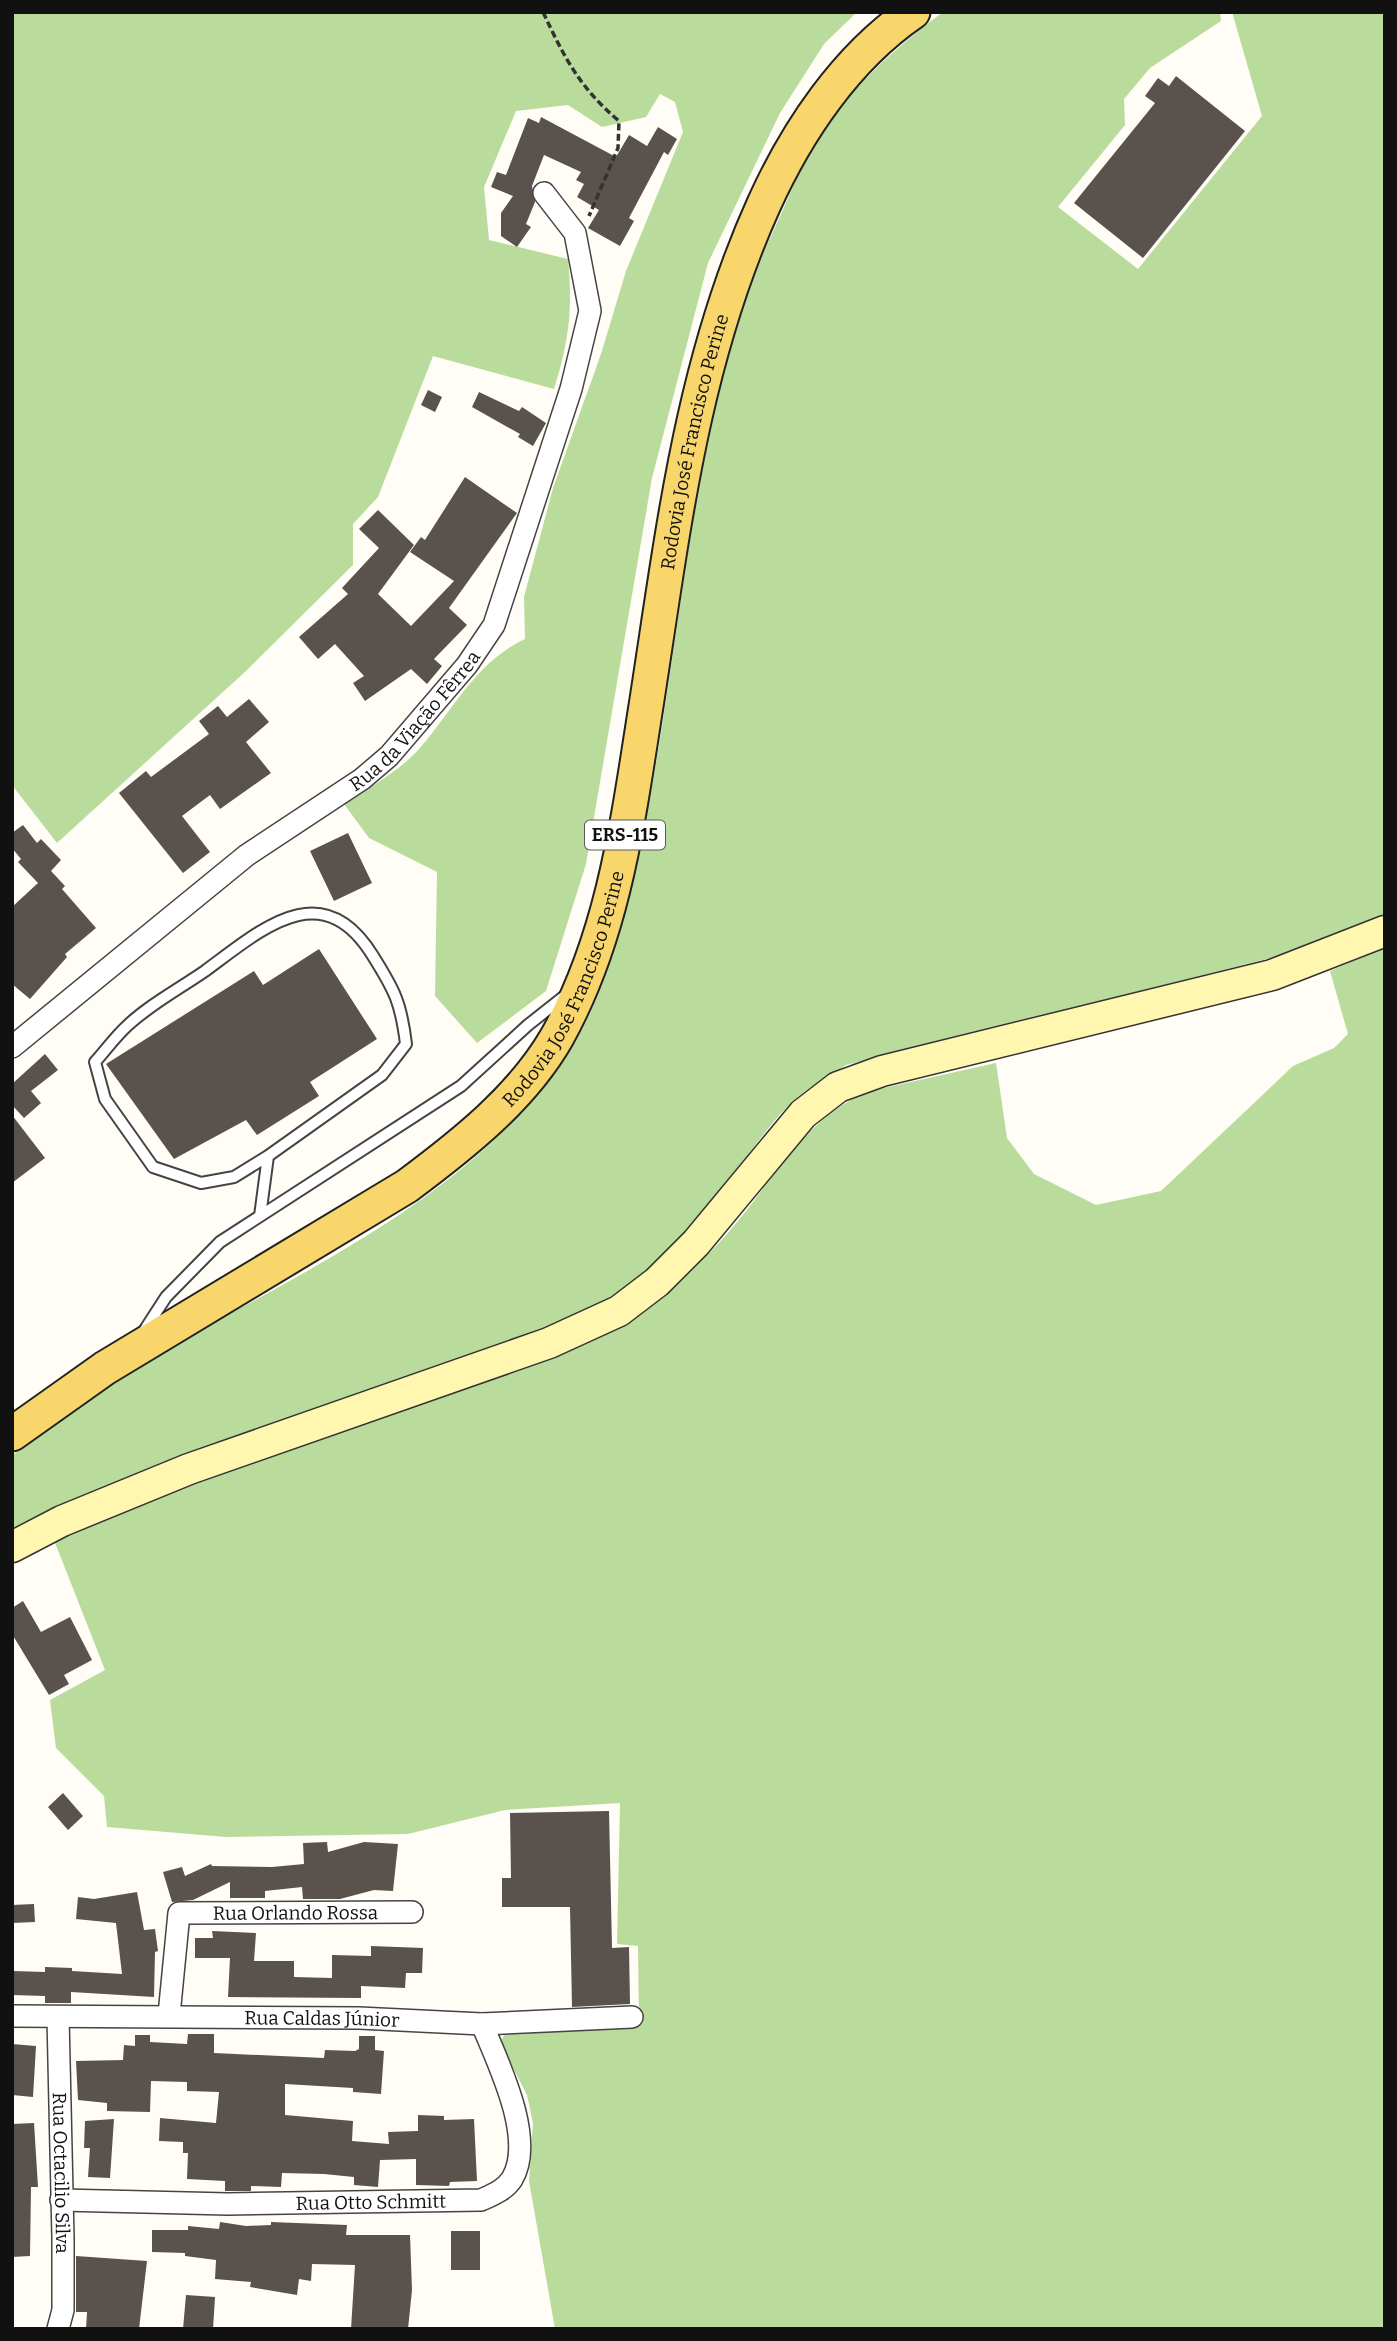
<svg xmlns="http://www.w3.org/2000/svg" width="1397" height="2341" viewBox="0 0 1397 2341" font-family="Bitter,serif">
  <rect width="100%" height="100%" fill="#fffdf5"/>
  <path fill="#b9dc9c" d="M12 12H857L824 44 780 113 708 263 652 478 586 864 546 991 477 1043 435 996 437 872 369 838 344 804C368 788 398 772 418 750 453 711 475 662 525 639L524 597 553 488 601 354 626 271 683 132 675 102 660 94 646 117 602 127 568 105 516 111 484 187 489 240 568 259C573 309 569 341 554 389L433 356 378 497 353 524V565L246 671 57 843 12 785Z
    M943 12H1220L1221 21 1150 68 1124 99 1125 125 1058 207 1138 269 1262 116 1232 12H1385V918L1314 947 846 1065C825 1078 802 1091 785 1109 752 1144 728 1188 697 1225 663 1263 623 1294 578 1316L12 1531V1456C182 1308 426 1253 561 1064 610 994 628 905 645 823 672 688 683 551 713 416 720 387 725 356 734 327 745 292 761 259 776 225 789 198 799 168 815 142 847 91 895 48 943 12Z
    M1385 948V2329H555L529 2181 533 2123 527 2095 503 2048 502 2039 505 2034 515 2031 639 2026 638 1946 617 1944 620 1803 505 1810 408 1834 226 1837 107 1827 104 1796 56 1748 50 1700 105 1670 52 1535 649 1306C681 1281 712 1253 738 1221 777 1173 810 1114 870 1091L996 1063 1007 1138 1034 1174 1096 1205 1161 1191 1293 1066 1334 1048 1348 1034 1330 971Z"/>
  <path fill="#5a524d" d="M1176 76 1245 131 1143 258 1074 203 1155 103 1145 96 1158 78 1169 86Z
    M541 117 616 157 629 135 647 146 658 127 677 139 668 155 664 152 629 218 634 221 620 246 588 228 599 210 577 197 584 184 576 180 581 172 544 155 532 186 535 202 526 224 531 227 517 247 501 236V213L513 196 491 187 497 172 506 175 528 118 539 123Z
    M428 390 442 397 435 412 421 405Z
    M479 392 519 411 522 407 546 423 533 446 518 437 520 434 472 407Z
    M465 477 517 513 449 608 467 625 434 659 442 666 427 684 411 669 365 701 353 683 364 676 335 644 318 659 299 637 348 594 342 588 379 548 359 529 378 510 414 545 378 594 411 626 454 581 410 552 421 537 425 540Z
    M249 699 269 722 246 742 271 773 220 809 210 795 182 816 210 852 183 873 119 793 146 771 151 777 209 734 199 721 218 706 227 717Z
    M23 825 37 843 41 839 61 860 51 871 65 886 62 889 96 928 65 954 67 957 30 999 12 984V907L38 883 18 862 21 859 12 848V833Z
    M348 833 372 883 334 901 310 851Z
    M319 949 377 1039 310 1082 319 1096 257 1135 246 1120 174 1159 106 1064 254 971 263 985Z
    M45 1054 58 1070 31 1091 41 1103 24 1118 12 1105V1084Z
    M12 1115 45 1158 12 1183Z
    M23 1601 41 1632 70 1617 92 1660 64 1675 69 1684 49 1695 12 1634V1608Z
    M63 1793 83 1816 68 1830 48 1807Z
    M609 1811 612 1948 629 1947 630 2004 572 2007 570 1907H502V1878H511L510 1813Z
    M327 1842 328 1852 364 1842 398 1844 393 1891 374 1890 340 1899H303L302 1887 265 1891V1898H230V1882L193 1900 172 1902 163 1872 182 1867 185 1876 211 1864 212 1866 272 1867 304 1864 303 1843Z
    M137 1892 144 1930 155 1929 158 1951 155 1952 154 1997 71 1992V2003H45V1996L12 1995 13 1971 45 1972V1967L72 1968V1971L122 1974 116 1923 76 1919 78 1897 94 1899Z
    M34 1904 35 1922 12 1923V1905Z
    M212 1931 256 1933 254 1961H294V1977L332 1978V1955L371 1956V1946L423 1948 422 1973H406L405 1988 361 1986V1998L228 1997 230 1958H195V1938H213Z
    M188 2034H214V2053L324 2058 325 2050 355 2051 359 2049V2036H375V2050L384 2051 381 2094 353 2092V2088L285 2084V2115L353 2121 352 2141 389 2144 388 2132 418 2131V2115L444 2116V2120L474 2119 477 2181 450 2182 449 2186 416 2185V2159L380 2160 378 2187 354 2185V2177L324 2174 282 2173 281 2187 251 2186V2191H225V2181L187 2179 188 2153H183V2142L159 2141 160 2118 216 2123 219 2092 187 2091V2082L151 2081 150 2112 107 2111V2103L78 2100 76 2061 123 2060 124 2045 135 2046V2035H150V2042L187 2044Z
    M12 2044 36 2046 33 2097 12 2095Z
    M114 2119 110 2178 88 2177 90 2148H84L85 2121Z
    M34 2123 38 2187H31L30 2256 12 2257V2124Z
    M220 2222 246 2226 271 2225V2222L347 2225 346 2235H410L412 2290 408 2329H351L355 2265 312 2264 311 2281 299 2279 297 2295 250 2287 251 2282 215 2279 216 2260 185 2256V2253L152 2252V2230H188V2226L219 2229Z
    M451 2231H480V2270H451Z
    M76 2256 147 2261 139 2329H86L87 2312H76Z
    M186 2295 215 2297 213 2329H183Z"/>
  <g fill="none" stroke-linecap="round" stroke-linejoin="round">
    <defs>
      <path id="lane" d="M260 1216 268 1156 382 1075 406 1044C401 1003 395 991 373 956 322 873 261 930 205 971 179 989 149 1005 127 1026 115 1037 105 1051 95 1062L105 1099 153 1167 201 1183 234 1177 268 1156
        M144 1331 166 1297 220 1242 461 1086 528 1025 566 995"/>
      <g id="street">
        <path id="s1" d="M12 1047 247 855 362 779 389 756 467 665 494 625 571 389 590 311 575 233 544 193"/>
        <path id="s2" d="M169 2015 179 1913 412 1912"/>
        <path id="s3" d="M12 2016 359 2018 482 2024 632 2017"/>
        <path id="s4" d="M58 2017 63 2238V2310L58 2329"/>
        <path id="s5" d="M61 2200 228 2204 481 2200C492 2195 505 2190 512 2179 536 2139 498 2063 482 2024"/>
      </g>
      <path id="secondary" d="M12 1547 62 1521 189 1469 549 1343 619 1311 657 1282 696 1243 803 1114 838 1087 882 1071 1272 975 1385 931"/>
      <g id="primary">
        <path id="s6" d="M12 1434 105 1368 407 1186C462 1145 522 1098 557 1037 614 935 628 820 646 706 673 533 691 365 764 204 797 131 846 58 913 12"/>
      </g>
    </defs>
    <use href="#lane" stroke="#444" stroke-width="14"/>
    <use href="#street" stroke="#444" stroke-width="24"/>
    <use href="#secondary" stroke="#333" stroke-width="33"/>
    <use href="#primary" stroke="#222" stroke-width="37"/>
    <path stroke="#333" stroke-width="3.5" stroke-dasharray="7 3.5" stroke-linecap="butt" d="M543 12C565 59 580 88 619 121L618 148 589 216"/>
    <use href="#lane" stroke="#fff" stroke-width="10"/>
    <use href="#street" stroke="#fff" stroke-width="21"/>
    <use href="#secondary" stroke="#fff6b0" stroke-width="30"/>
    <use href="#primary" stroke="#f9d66b" stroke-width="33"/>
  </g>
  <g text-anchor="middle" dominant-baseline="central" stroke-width="7" stroke-linejoin="round" paint-order="stroke">
    <rect fill="#fff" stroke="#585858" stroke-width="2" x="585" y="820.5" width="80" height="29" rx="5"/>
    <g font-size="18" font-weight="bold" fill="#111">
      <text x="625" y="835">ERS-115</text>
    </g>
    <g font-size="19" fill="#111" stroke="#fff">
      <text stroke="none"><textPath href="#s6" startOffset="1293">Rodovia José Francisco Perine</textPath></text>
      <text stroke="none"><textPath href="#s1" startOffset="520">Rua da Viação Fêrrea</textPath></text>
      <text stroke="none"><textPath href="#s6" startOffset="726">Rodovia José Francisco Perine</textPath></text>
      <text stroke="none"><textPath href="#s2" startOffset="219">Rua Orlando Rossa</textPath></text>
      <text stroke="none"><textPath href="#s3" startOffset="310">Rua Caldas Júnior</textPath></text>
      <text stroke="none"><textPath href="#s4" startOffset="156">Rua Octacilio Silva</textPath></text>
      <text stroke="none"><textPath href="#s5" startOffset="310">Rua Otto Schmitt</textPath></text>
    </g>
  </g>
  <rect width="1397" height="2341" fill="none" stroke="#111111" stroke-width="28"/>
</svg>
